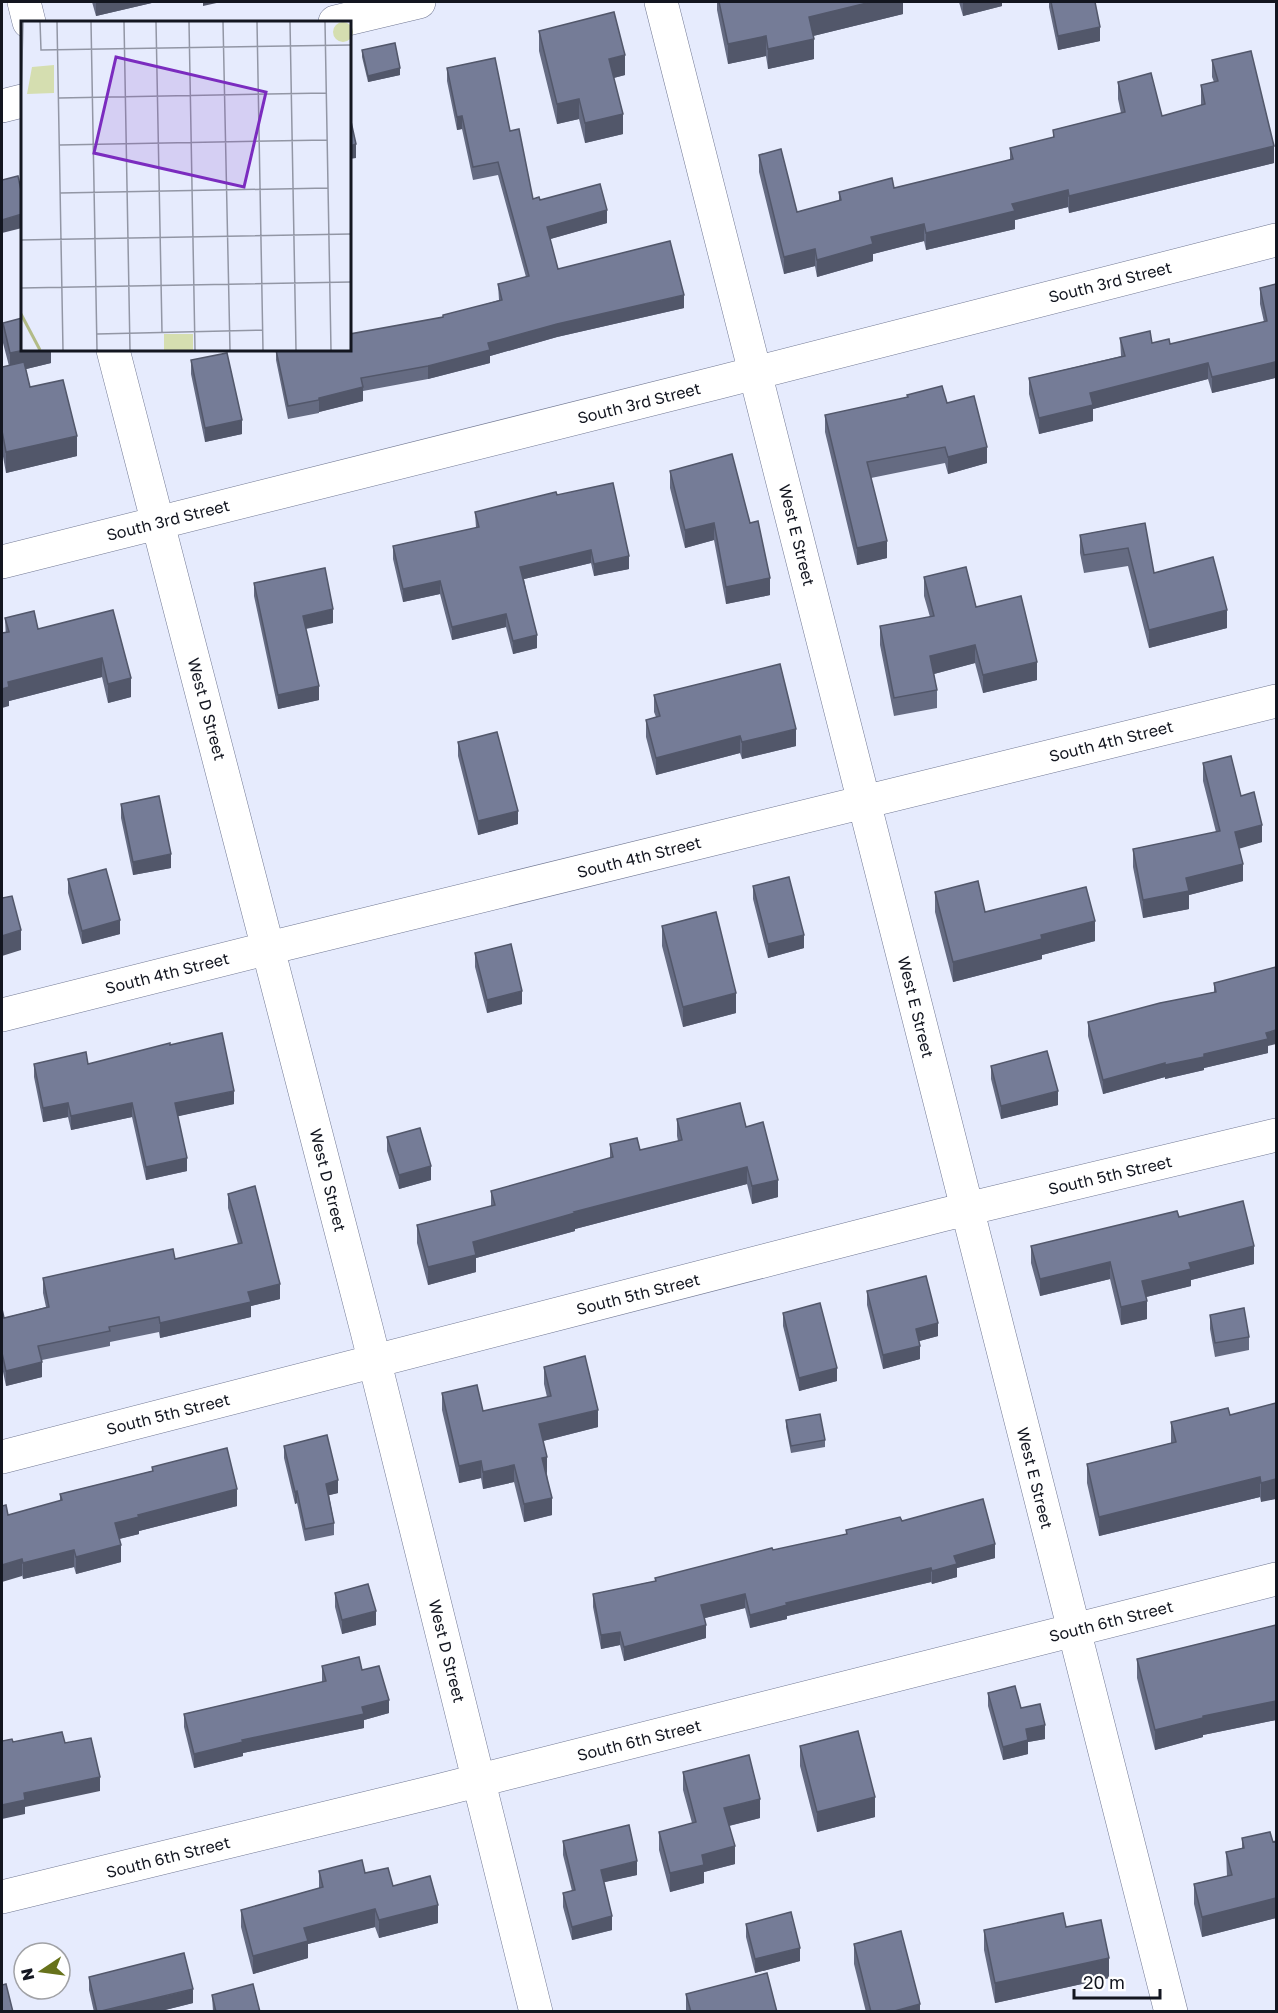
<svg xmlns="http://www.w3.org/2000/svg" width="1278" height="2013" viewBox="0 0 1278 2013" font-family="'Golos Text',sans-serif">
  <rect width="100%" height="100%" fill="#e6ebfd"/>
  <g fill="none" stroke-linecap="round" stroke-linejoin="round">
    <defs>
      <path id="minor" d="M24 2 29 22
        M661 2 1171 2012
        M335 22 419 2
        M2 106 22 101
        M113 350 367 1331 536 2012
        M2 562 720 382 1276 240
        M2 1015 269 948 1276 701
        M2 1457 942 1215 1276 1135
        M2 1897 437 1791 1276 1579"/>
    </defs>
    <use href="#minor" stroke="#717893" stroke-width="34"/>
    <use href="#minor" stroke="#fff" stroke-width="33"/>
  </g>
  <path fill="#656b82" d="M92 2H156L96 16Z
    M717 2H903V14L813 36 814 59 768 69 766 56 728 64 717 10Z
    M959 2H1002V6L963 16Z
    M1049 2H1095L1100 41 1058 50 1049 7Z
    M539 31 625 75 614 78 623 134 585 143 579 119 557 124 539 51Z
    M362 50 400 75 368 82 362 57Z
    M1212 60 1274 163 1069 213 1068 207 1015 220V229L926 250 924 241 873 254V261L817 277 815 266 784 274 759 172V155L797 212 839 201V192L894 188 1010 160V148L1053 138V130L1121 113 1118 99V82L1162 116 1201 105V85L1214 82 1212 77Z
    M447 68 510 131 533 199 540 200 607 223 550 239 558 269 684 308 557 337 490 356V363L428 379 363 391V401L319 412V413L288 419 276 360V350L443 317 499 300 498 284 526 277 498 175 473 180 462 129 457 130 447 81Z
    M1276 284V384L1275 378 1212 393 1208 379 1093 409V421L1039 434 1029 394V378L1121 356 1120 338 1152 343 1170 344 1264 322 1260 304V288Z
    M3 323 51 350V363L26 369 30 387 77 456 6 473 2 451V367L9 366 3 343Z
    M191 360 242 434 205 442 191 374Z
    M947 403 987 463 948 474 945 463 871 478 887 558 857 565 825 432V415Z
    M670 471 750 523 770 595 726 604 714 540 685 548 670 488Z
    M557 495 629 569 594 576 591 563 524 579 537 648 513 654 506 627 452 640 440 594 403 602 393 559V546L476 528 475 512Z
    M1145 523 1154 573 1227 628 1149 648 1128 566 1084 573 1080 553V535Z
    M924 577 976 607 1037 680 983 693 975 663 934 674 937 690V708L894 716 880 645V626L930 617 924 596Z
    M254 583 333 623 306 629 319 700 278 709 254 596Z
    M113 610 131 697 108 703 102 677 9 701V706L5 618 38 629Z
    M654 695 796 746 742 759 740 753 656 775 646 737V720L656 717 654 712Z
    M458 742 518 824 478 835 458 756Z
    M1203 763 1241 796 1262 842 1239 848 1243 881 1189 895V909L1143 918 1133 867V849L1216 832 1203 781Z
    M121 804 171 868 133 875 121 818Z
    M68 879 120 934 82 944 68 893Z
    M753 886 804 948 768 958 753 899Z
    M935 892 985 912 1095 941 1042 955V959L953 982 935 912Z
    M662 926 736 1013 683 1027 662 946Z
    M475 953 522 1004 487 1013 475 967Z
    M1214 983 1268 1046V1053L1204 1068V1070L1165 1079V1077L1103 1094 1088 1036V1022L1214 992Z
    M170 1045 234 1104 178 1116 187 1171 146 1180 132 1117 71 1130 68 1117 43 1122 34 1077V1064H88Z
    M991 1066 1058 1105 1001 1119 991 1079Z
    M677 1119 746 1127 778 1197 752 1204 747 1184 575 1229V1231L476 1258V1272L428 1285 417 1243V1225L491 1206V1191L610 1158V1144L640 1150 678 1141 677 1136Z
    M387 1137 431 1180 399 1189 387 1151Z
    M228 1194 280 1299 251 1306V1317L160 1338 159 1332 110 1342V1346L42 1360V1377L6 1386 2 1367V1309L4 1318 46 1307 43 1293V1278L175 1259 238 1244 228 1208Z
    M1179 1217 1254 1264 1191 1280V1286L1146 1297 1147 1319 1121 1325 1110 1279 1040 1296 1031 1263V1246Z
    M867 1291 938 1336 919 1341 920 1359 883 1369 867 1305Z
    M783 1313 837 1381 799 1391 783 1326Z
    M1210 1315 1249 1337V1350L1215 1357 1210 1329Z
    M544 1367 598 1427 543 1441 552 1515 524 1522 514 1482 483 1489 481 1478 459 1483 442 1410V1393L483 1411 547 1397 544 1384Z
    M1276 1403 1261 1502 1260 1497 1099 1536 1087 1483V1464L1171 1443V1422L1230 1415Z
    M786 1420 825 1440V1447L791 1453 786 1427Z
    M284 1446 338 1493 329 1495 334 1523V1535L305 1541 297 1503 295 1504 284 1458Z
    M152 1467 237 1506 139 1531V1534L119 1539 121 1562 76 1574 74 1567 23 1579 8 1515 60 1501V1494L152 1471Z
    M902 1521 995 1558 957 1568V1577L932 1584 931 1582 787 1616V1619L750 1628 745 1608 705 1618 706 1638 624 1661 620 1645 601 1649 593 1607V1594L655 1581V1578L773 1550 846 1535V1530Z
    M335 1593 376 1625 342 1634 335 1607Z
    M1276 1625V1720L1203 1735V1737L1155 1750 1137 1678V1659Z
    M322 1666 362 1670 389 1713 364 1720V1728L243 1753V1756L194 1768 184 1727V1714L322 1682Z
    M988 1693 1021 1708 1045 1739 1028 1742V1754L1003 1760 988 1706Z
    M800 1746 875 1817 817 1832 800 1766Z
    M683 1772 760 1818 729 1826 735 1864 704 1872V1883L670 1892 659 1850V1832L692 1823 683 1790Z
    M1242 1838 1273 1842 1276 1841V1918L1202 1937 1194 1904V1884L1227 1876 1226 1852 1242 1848Z
    M563 1841 637 1875 604 1882 612 1930 572 1940 563 1907V1893L572 1891 563 1855Z
    M319 1871 365 1873 393 1886 438 1923 379 1938 375 1927 308 1944V1958L253 1974 241 1927V1910L319 1888Z
    M746 1924 800 1961 755 1973 746 1937Z
    M1066 1927 1109 1978 995 2003 984 1950V1930Z
    M854 1944 920 2012H866L854 1964Z
    M89 1977 193 2003 157 2012H94L89 1990Z
    M686 1994 777 2012H686Z
    M212 1995 260 2012H213Z"/>
  <path fill="#52576a" d="M101 2H156L96 16V3Z
    M203 2H221L203 6Z
    M871 2H903V14L809 37V17Z
    M963 2H1002V6L963 16Z
    M1100 27V41L1058 50V36Z
    M766 36V56L728 64V44Z
    M814 39V59L768 69V49Z
    M625 55V75L609 79V59Z
    M400 68V75L368 82V76Z
    M579 99V119L557 124V104Z
    M623 114V134L585 143V123Z
    M462 116V129L457 130V117Z
    M356 144V158L350 159V146Z
    M1274 146V163L1069 213V196Z
    M1068 190V207L1015 220V229L926 250V233L1012 204Z
    M607 210V223L547 240V227Z
    M22 214V228L2 233V220Z
    M924 224V241L873 254V261L817 277V260L871 237Z
    M2 243H3V256L2 257Z
    M815 249V266L784 274V257Z
    M684 295V308L557 337 490 356V363L428 379V366L488 343 557 324Z
    M25 350H51V363L10 373V353Z
    M1275 362V378L1212 393V377Z
    M1208 363V379L1093 409V421L1039 434V418L1090 393Z
    M363 387V401L319 412V398Z
    M242 420V434L205 442V428Z
    M77 436V456L6 473V452Z
    M987 447V463L948 474V457Z
    M714 523V540L685 548V530Z
    M887 541V558L857 565V548Z
    M591 550V563L520 580V567Z
    M629 556V569L594 576V564Z
    M770 578V595L726 604V587Z
    M440 581V594L403 602V589Z
    M333 609V623L303 629V616Z
    M1227 610V628L1149 648V630Z
    M506 614V627L452 640V627Z
    M537 635V648L513 654V641Z
    M975 645V663L930 675V656Z
    M102 658V677L9 701V706L2 708V689L8 682Z
    M1037 662V680L983 693V675Z
    M131 678V697L108 703V684Z
    M319 686V700L278 709V695Z
    M796 729V746L742 759V742Z
    M740 736V753L656 775V758Z
    M518 811V824L478 835V821Z
    M1262 825V842L1235 850V832Z
    M171 854V868L133 875V862Z
    M1243 864V881L1189 895V909L1143 918V900L1186 878Z
    M120 920V934L82 944V931Z
    M1095 921V941L1042 955V959L953 982V962L1041 935Z
    M21 930V950L2 956V936Z
    M804 935V948L768 958V944Z
    M522 991V1004L487 1013V1000Z
    M736 993V1013L683 1027V1007Z
    M1276 1030V1044L1268 1046V1053L1204 1068V1070L1165 1079V1065L1204 1054Z
    M1165 1063V1077L1103 1094V1080Z
    M234 1091V1104L175 1117V1103Z
    M1058 1091V1105L1001 1119V1106Z
    M68 1103V1117L43 1122V1108Z
    M132 1103V1117L71 1130V1116Z
    M187 1158V1171L146 1180V1167Z
    M431 1166V1180L399 1189V1175Z
    M747 1167V1184L575 1229V1231L476 1258V1272L428 1285V1267L473 1242 574 1212Z
    M778 1180V1197L752 1204V1186Z
    M1254 1246V1264L1191 1280V1286L1142 1298V1281L1189 1263Z
    M1110 1262V1279L1040 1296V1279Z
    M280 1284V1299L251 1306V1317L160 1338V1323L248 1292Z
    M1147 1301V1319L1121 1325V1307Z
    M938 1323V1336L916 1342V1329Z
    M920 1346V1359L883 1369V1355Z
    M42 1362V1377L6 1386V1371Z
    M837 1368V1381L799 1391V1378Z
    M598 1410V1427L539 1442V1424Z
    M547 1457V1475L542 1458Z
    M481 1461V1478L459 1483V1466Z
    M514 1465V1482L483 1489V1472Z
    M1260 1477V1497L1099 1536V1517Z
    M1276 1479V1499L1261 1502V1483Z
    M338 1480V1493L326 1496V1484Z
    M237 1489V1506L139 1531V1534L115 1540V1523L138 1515Z
    M297 1491V1503L295 1504V1492Z
    M552 1498V1515L524 1522V1504Z
    M995 1544V1558L957 1568V1577L932 1584V1571L954 1556Z
    M121 1545V1562L76 1574V1557Z
    M74 1550V1567L23 1579V1563Z
    M22 1559V1576L2 1582V1565Z
    M931 1568V1582L787 1616V1619L750 1628V1615L786 1603Z
    M745 1594V1608L701 1619V1605Z
    M376 1611V1625L342 1634V1620Z
    M706 1625V1638L624 1661V1647Z
    M620 1632V1645L601 1649V1635Z
    M389 1700V1713L364 1720V1728L243 1753V1756L194 1768V1754Z
    M1276 1701V1720L1203 1735V1737L1155 1750V1730L1203 1716Z
    M1045 1725V1739L1028 1742V1754L1003 1760V1747L1026 1729Z
    M100 1777V1791L25 1807V1814L2 1819V1805L24 1793Z
    M875 1797V1817L817 1832V1812Z
    M760 1799V1818L724 1827V1808Z
    M735 1846V1864L704 1872V1883L670 1892V1873L702 1855Z
    M637 1861V1875L601 1883V1870Z
    M1276 1898V1918L1202 1937V1917Z
    M438 1905V1923L379 1938V1920Z
    M375 1909V1927L308 1944V1958L253 1974V1956L304 1928Z
    M612 1916V1930L572 1940V1927Z
    M800 1948V1961L755 1973V1959Z
    M1109 1958V1978L995 2003V1983Z
    M193 1989V2003L157 2012H100Z
    M920 2004V2012H891Z"/>
  <path fill="#757c97" stroke="#52576a" stroke-width="1.5" d="M719 2H871L809 17 814 39 768 49 766 36 728 44Z
    M1051 2H1095L1100 27 1058 36Z
    M614 12 625 55 609 59 623 114 585 123 579 99 557 104 539 31Z
    M395 43 400 68 368 76 362 50Z
    M1251 51 1274 146 1069 196 1068 190 1012 204 1015 211 926 233 924 224 871 237 873 244 817 260 815 249 784 257 759 155 781 149 797 212 841 200 839 192 892 178 894 188 1013 159 1010 148 1054 137 1053 130 1125 112 1118 82 1151 73 1162 116 1205 104 1201 85 1218 81 1212 60Z
    M495 58 510 131 519 129 533 199 539 197 540 200 600 184 607 210 547 227 558 269 670 241 684 295 557 324 488 343 490 350 428 366 361 378 363 387 319 398V400L288 406 276 350H350V334L443 317V315L502 300 498 284 529 276 498 162 473 167 462 116 457 117 447 68Z
    M350 117 356 144 350 146Z
    M18 176 22 195V214L2 220V180Z
    M1276 284V368L1275 362 1212 377 1208 363 1090 393 1093 405 1039 418 1029 378 1125 356 1120 338 1150 331 1152 343 1169 339 1170 344 1267 321 1260 288Z
    M22 318V350H25L10 353 3 323Z
    M227 353 242 420 205 428 191 360Z
    M24 362 30 387 63 380 77 436 6 452 2 431V367Z
    M942 386 947 403 974 396 987 447 948 457 945 447 867 462 887 541 857 548 825 415 908 397 907 395Z
    M732 454 750 523 758 521 770 578 726 587 714 523 685 530 670 471Z
    M613 483 629 556 594 564 591 550 520 567 537 635 513 641 506 614 452 627 440 581 403 589 393 546 479 527 475 512 556 492 557 495Z
    M1145 523 1154 573 1213 557 1227 610 1149 630 1128 548 1084 555 1080 535Z
    M966 567 976 607 1021 596 1037 662 983 675 975 645 930 656 937 690 894 698 880 626 934 616 924 577Z
    M325 568 333 609 303 616 319 686 278 695 254 583Z
    M113 610 131 678 108 684 102 658 8 682 9 687 2 689V633L9 632 5 618 34 611 38 629Z
    M780 664 796 729 742 742 740 736 656 758 646 720 660 716 654 695Z
    M497 732 518 811 478 821 458 742Z
    M1231 756 1241 796 1254 792 1262 825 1235 832 1243 864 1186 878 1189 891 1143 900 1133 849 1220 831 1203 763Z
    M159 796 171 854 133 862 121 804Z
    M106 869 120 920 82 931 68 879Z
    M789 877 804 935 768 944 753 886Z
    M978 881 985 912 1086 887 1095 921 1041 935 1042 939 953 962 935 892Z
    M12 896 21 930 2 936V898Z
    M716 912 736 993 683 1007 662 926Z
    M511 944 522 991 487 1000 475 953Z
    M1276 967V1030L1266 1033 1268 1039 1204 1054V1057L1165 1065V1063L1103 1080 1088 1022 1160 1003 1216 992 1214 983Z
    M222 1033 234 1091 175 1103 187 1158 146 1167 132 1103 71 1116 68 1103 43 1108 34 1064 86 1052 88 1064 170 1043V1045Z
    M1047 1051 1058 1091 1001 1106 991 1066Z
    M740 1103 746 1127 763 1122 778 1180 752 1186 747 1167 574 1212 575 1213 473 1242 476 1255 428 1267 417 1225 495 1205 491 1191 613 1157 610 1144 637 1138 640 1150 682 1140 677 1119Z
    M420 1128 431 1166 399 1175 387 1137Z
    M255 1186 280 1284 248 1292 251 1302 160 1323 159 1317 109 1327 110 1331 38 1346 42 1362 6 1371 2 1353V1309L4 1318 49 1307 43 1278 173 1249 175 1259 242 1243 228 1194Z
    M1243 1201 1254 1246 1189 1263 1191 1269 1142 1281 1147 1301 1121 1307 1110 1262 1040 1279 1031 1246 1177 1211 1179 1217Z
    M926 1276 938 1323 916 1329 920 1346 883 1355 867 1291Z
    M820 1303 837 1368 799 1378 783 1313Z
    M1244 1308 1249 1337 1215 1343 1210 1315Z
    M585 1356 598 1410 539 1424 547 1457 542 1458 552 1498 524 1504 514 1465 483 1472 481 1461 459 1466 442 1393 477 1385 483 1411 551 1396 544 1367Z
    M1276 1403V1479L1261 1483 1260 1477 1099 1517 1087 1464 1176 1442 1171 1422 1228 1408 1230 1415Z
    M820 1414 825 1440 791 1446 786 1420Z
    M327 1435 338 1480 326 1484 334 1523 305 1529 297 1491 295 1492 284 1446Z
    M227 1448 237 1489 138 1515 139 1517 115 1523 121 1545 76 1557 74 1550 23 1563 22 1559 2 1565V1506L6 1505 8 1515 62 1500 60 1494 153 1471 152 1467Z
    M983 1499 995 1544 954 1556 957 1564 932 1571 931 1568 786 1603 787 1605 750 1615 745 1594 701 1605 706 1625 624 1647 620 1632 601 1635 593 1594 656 1581 655 1578 772 1548 773 1550 847 1534 846 1530 900 1517 902 1521Z
    M368 1584 376 1611 342 1620 335 1593Z
    M1276 1625V1701L1203 1716V1718L1155 1730 1137 1659Z
    M359 1657 362 1670 379 1666 389 1700 362 1707 364 1714 242 1740 243 1742 194 1754 184 1714 326 1681 322 1666Z
    M1015 1686 1021 1708 1040 1704 1045 1725 1026 1729 1028 1740 1003 1747 988 1693Z
    M858 1731 875 1797 817 1812 800 1746Z
    M62 1732 65 1743 91 1738 100 1777 24 1793 25 1800 2 1805V1741L12 1739 13 1742Z
    M749 1755 760 1799 724 1808 735 1846 702 1855 704 1865 670 1873 659 1832 696 1822 683 1772Z
    M629 1825 637 1861 601 1870 612 1916 572 1927 563 1893 575 1890 563 1841Z
    M1270 1832 1273 1842 1276 1841V1898L1202 1917 1194 1884 1232 1875 1226 1852 1244 1848 1242 1838Z
    M362 1860 365 1873 388 1868 393 1886 430 1876 438 1905 379 1920 375 1909 304 1928 308 1941 253 1956 241 1910 323 1887 319 1871Z
    M791 1912 800 1948 755 1959 746 1924Z
    M1063 1913 1066 1927 1101 1920 1109 1958 995 1983 984 1930Z
    M901 1931 920 2004 891 2012H871L854 1944Z
    M184 1953 193 1989 97 2012 89 1977Z
    M767 1973 777 2012H691L686 1994Z
    M6 1984 13 2012H2V1985Z
    M253 1984 260 2012H216L212 1995Z"/>
  <g text-anchor="middle" dominant-baseline="central" stroke-width="4.5" stroke-linejoin="round" paint-order="stroke">
    <g font-size="16" fill="#131620" stroke="#fff">
      <text transform="translate(1110 282) rotate(-14)">South 3rd Street</text>
      <text transform="translate(639 403) rotate(-14)">South 3rd Street</text>
      <text transform="translate(168 520) rotate(-14)">South 3rd Street</text>
      <text transform="translate(797 535) rotate(76)">West E Street</text>
      <text transform="translate(207 709) rotate(75)">West D Street</text>
      <text transform="translate(1111 741) rotate(-14)">South 4th Street</text>
      <text transform="translate(639 857) rotate(-14)">South 4th Street</text>
      <text transform="translate(167 973) rotate(-14)">South 4th Street</text>
      <text transform="translate(916 1007) rotate(76)">West E Street</text>
      <text transform="translate(1110 1175) rotate(-13)">South 5th Street</text>
      <text transform="translate(328 1180) rotate(76)">West D Street</text>
      <text transform="translate(638 1294) rotate(-14)">South 5th Street</text>
      <text transform="translate(168 1414) rotate(-14)">South 5th Street</text>
      <text transform="translate(1035 1478) rotate(76)">West E Street</text>
      <text transform="translate(1111 1621) rotate(-14)">South 6th Street</text>
      <text transform="translate(447 1651) rotate(76)">West D Street</text>
      <text transform="translate(639 1740) rotate(-14)">South 6th Street</text>
      <text transform="translate(168 1857) rotate(-14)">South 6th Street</text>
    </g>
  </g>
  <g transform="translate(21 21)">
    <rect width="330" height="330" fill="#e6ebfd"/>
    <path d="M312 11a10 10 0 1 1 20 0a10 10 0 1 1-20 0ZM33 44V72L6 73 11 46ZM143 313H172V329H143Z" fill="#d5deb0"/>
    <path fill="none" stroke="#b2bb87" stroke-width="3" d="M0 293 19 329"/>
    <path fill="none" stroke="#9296a5" stroke-width="1.5" d="M19 1 20 29 330 24M36 1 42 329M70 1 76 329M103 1 109 329M135 1 141 311M168 1 174 329M202 1 209 329M236 1 242 329M269 1 275 329M304 1 310 329M38 77 305 72M0 80 2 1M39 124 306 119M39 172 307 167M0 219 330 213M0 267 330 261M76 313 242 309"/>
    <path fill="#7b2cbf" fill-opacity="0.15" stroke="#7b2cbf" stroke-width="3" d="M95 36 245 71 223 166 73 132Z"/>
    <rect width="330" height="330" fill="none" stroke="#131620" stroke-width="3"/>
  </g>
  <rect width="1278" height="2013" fill="none" stroke="#131620" stroke-width="6"/>
  <g transform="translate(42 1971) rotate(257)"><circle r="28" fill="#ffffff" stroke="#a1a2a6" stroke-width="1.5"/>
  <path d="M0-4.5L10 22L0 15L-10 22Z" fill="#67721b"/>
  <text y="-9" font-size="16" font-weight="bold" text-anchor="middle" fill="#131620">N</text>
  </g>
  <path d="M1074 1989v9h86v-9" fill="none" stroke="#131620" stroke-width="3"/>
  <text x="1083" y="1989" font-size="18" fill="#131620" stroke="#ffffff" stroke-width="4.5" paint-order="stroke">20 m</text>
</svg>
